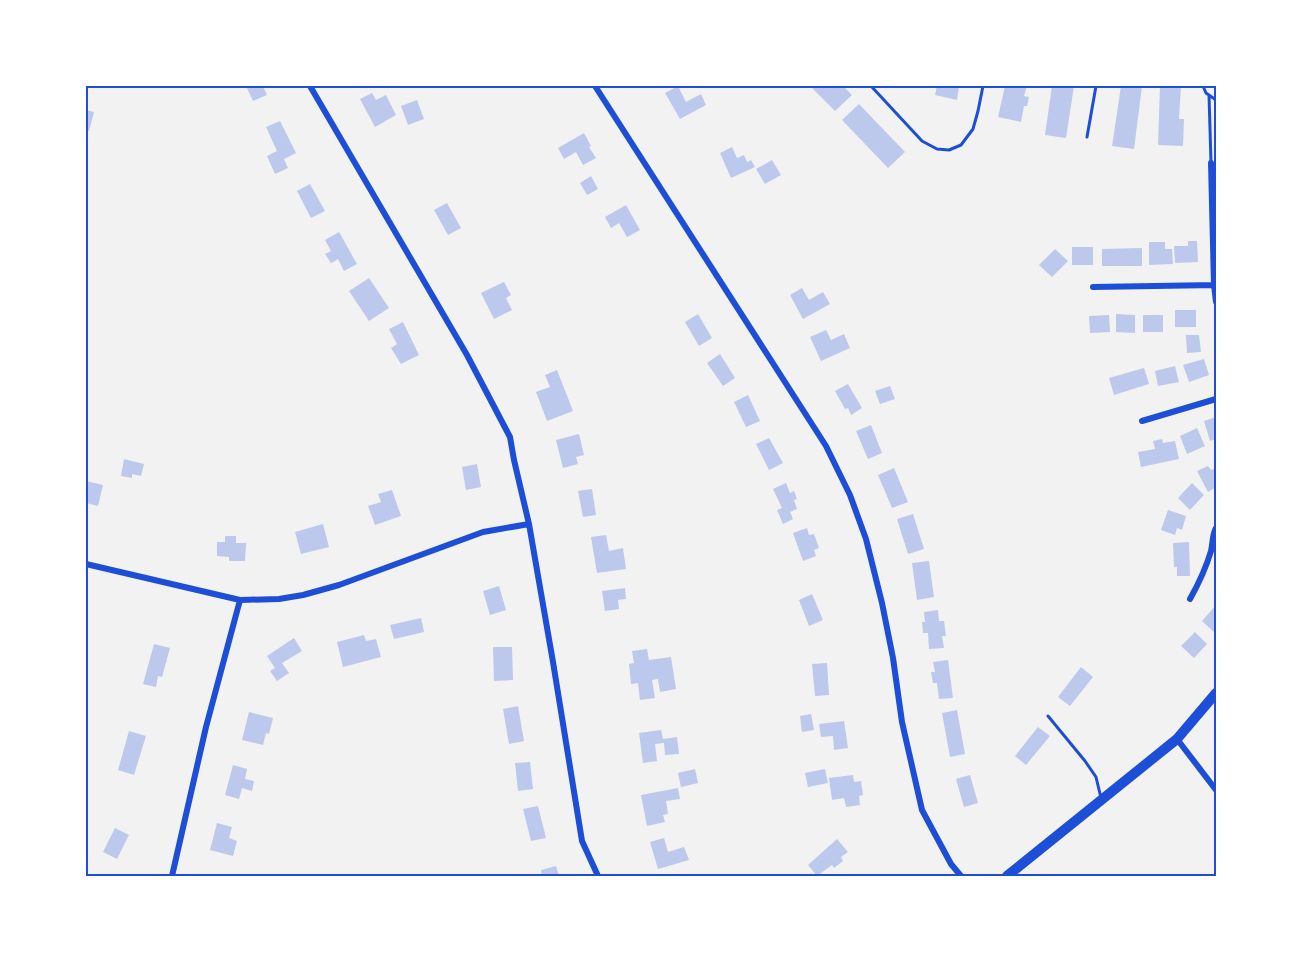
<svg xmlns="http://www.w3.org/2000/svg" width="1302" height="962" viewBox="0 0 1302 962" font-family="'Archivo Narrow',sans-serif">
  <rect width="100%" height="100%" fill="#f2f2f2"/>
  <path fill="#bdc9ec" d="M246 86H263L267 95 253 101Z
    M678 86 686 102 701 94 706 105 680 119 665 93Z
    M810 86H843L852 95 835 111Z
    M937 86H959L957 100 935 95Z
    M1005 86H1027L1024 96 1029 97 1027 106H1024L1021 122 998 117Z
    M1052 86H1074L1066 138 1045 135Z
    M1121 86H1142L1134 149 1112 146Z
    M1160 86H1181L1179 119H1184L1183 146 1158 145Z
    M372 93 376 100 386 95 396 115 375 127 360 99Z
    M417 100 424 119 408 125 401 106Z
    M859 104 905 152 888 168 842 120Z
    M86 110 94 112 89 131 86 130Z
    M280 121 296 153 284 159 288 168 275 174 267 156 277 151 266 127Z
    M584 133 591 146 589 147 596 158 583 165 576 152 564 159 558 148Z
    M732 147 737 158 744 155 747 162 751 160 755 167 731 178 720 153Z
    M772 160 781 175 765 184 756 169Z
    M591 176 598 189 587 195 580 183Z
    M310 184 325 211 311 218 297 191Z
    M447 203 461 228 448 235 434 210Z
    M626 205 640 230 627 237 619 223 611 228 605 217Z
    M339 232 357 264 344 271 338 259 331 263 325 254 331 251 325 240Z
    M1188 241H1197L1198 262 1175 263 1174 246H1188Z
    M1149 242H1165V249H1172L1173 264 1149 265Z
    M1072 247H1093V265H1072Z
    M1142 248V266H1102V249Z
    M1055 249 1068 261 1052 277 1039 265Z
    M369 278 389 308 369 321 349 291Z
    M504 282 511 295 506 298 512 310 494 319 481 293Z
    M802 288 809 300 823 292 830 304 803 319 790 295Z
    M1175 310H1196V327H1175Z
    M698 314 712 338 699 346 685 322Z
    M1116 314 1135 315V333L1116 332Z
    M1109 315 1110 332 1090 333 1089 316Z
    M1143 315H1163V332H1143Z
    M403 322 419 355 401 364 391 348 397 344 389 329Z
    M826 330 831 340 844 334 850 348 821 361 810 337Z
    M1186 335H1199L1201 352 1187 353Z
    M720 354 735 378 723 386 707 363Z
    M1204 359 1209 375 1189 382 1183 365Z
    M1175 366 1179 382 1158 386 1155 371Z
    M1144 368 1149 384 1114 395 1109 378Z
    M557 370 573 411 547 421 536 392 550 387 545 375Z
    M848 384 862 408 851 415 848 408 845 409 835 391Z
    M890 386 895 399 880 404 875 391Z
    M748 395 760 421 746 427 734 402Z
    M1216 417V439L1210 441 1204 421Z
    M871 425 882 453 868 459 856 431Z
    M1197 428 1205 446 1187 454 1180 436Z
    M579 434 584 455 576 457 578 464 563 468 556 440Z
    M769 438 783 463 769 470 756 444Z
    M1162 439 1163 443 1175 441 1179 459 1141 467 1138 452 1155 449 1153 441Z
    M124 459 144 464 141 476 132 474V478L121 476Z
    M477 464 481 487 466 490 462 467Z
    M1208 466 1211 470 1216 468V487L1208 492 1197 471Z
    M894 468 908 502 892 508 878 475Z
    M86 481 103 485 98 506 86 503Z
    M786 483 790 493 794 491 797 499 794 500 797 509 790 512 793 519 783 524 777 510 782 508 773 489Z
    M1192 483 1204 495 1190 510 1178 498Z
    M592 489 596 515 583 517 578 491Z
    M392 490 401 516 375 525 368 506 381 502 378 494Z
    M1168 510 1186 516 1182 530 1177 528 1175 535 1161 530Z
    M913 514 924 549 908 554 897 519Z
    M323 524 329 547 301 554 295 532Z
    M807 528 809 535 814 534 819 548 814 550 816 556 803 561 793 533Z
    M606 535 609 551 623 548 626 569 597 573 591 537Z
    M225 536H236V543H246L245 561H229V557L217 556V542H225Z
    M1189 542 1190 576H1177V567H1174L1173 543Z
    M929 561 934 597 917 600 912 563Z
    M499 586 506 610 490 615 483 591Z
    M625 588 626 599 618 600 619 609 605 611 602 591Z
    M812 594 823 620 809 626 799 600Z
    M1216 605V632L1215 633 1202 621Z
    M938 610 939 621H944L946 636H942L944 648 929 649 928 633H923L922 622H925L924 612Z
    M421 618 424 632 394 639 390 625Z
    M1195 632 1207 644 1194 658 1181 646Z
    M364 635 366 641 376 639 381 657 343 667 337 642Z
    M294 638 302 651 282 663 289 673 277 681 270 671 275 668 267 656Z
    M154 644 170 648 162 677 158 676 156 687 143 684Z
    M493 647H512L513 680 494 681Z
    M647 649 649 660 671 657 676 689 660 692 658 679 652 680 655 698 640 700 638 683 631 684 629 664 634 663 632 651Z
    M948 660 953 698 939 699 937 683H933L931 672H935L933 662Z
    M827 663 829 695 815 696 812 664Z
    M1081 667 1093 677 1070 706 1058 697Z
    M518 706 524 741 509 744 503 709Z
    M957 710 965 754 950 757 942 713Z
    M249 712 273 718 269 734 266 733 263 745 242 740Z
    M811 714 814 730 802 732 800 716Z
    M844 721 848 748 834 750 833 736 821 737 819 724Z
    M1038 727 1050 736 1026 765 1015 756Z
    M661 730 663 739 677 737 679 754 665 755 664 743 655 744 657 761 643 763 639 733Z
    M129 731 146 736 134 775 118 770Z
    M530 762 533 789 518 791 515 763Z
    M233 765 247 769 245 779 254 781 252 791 242 788 239 799 225 795Z
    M695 769 698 783 681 787 678 773Z
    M825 769 828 783 808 787 805 773Z
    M853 775 854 782 861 781 863 795 859 796 860 805 846 807 844 798 832 800 829 778Z
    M970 775 978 803 964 807 956 779Z
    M678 788 680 799 666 801 668 814 663 815 665 822 647 826 641 795Z
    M538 806 546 838 531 841 523 809Z
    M217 823 232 827 229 838 237 841 233 856 210 850Z
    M115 828 129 835 117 859 103 852Z
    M664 838 668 852 684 847 689 860 658 869 650 842Z
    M837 839 848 852 841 857 843 861 834 868 832 865 817 876 808 865Z
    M556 866 559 876H542L541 870Z"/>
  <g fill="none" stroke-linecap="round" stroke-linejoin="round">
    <path stroke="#1d4ed8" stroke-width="3" d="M871 86 922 141 937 149 949 150 961 145 973 129 978 111 983 86
      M1203 86 1206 93 1216 100
      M1209 95 1211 162
      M1087 137 1096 86
      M1048 716 1085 761 1096 777 1101 798"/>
    <path stroke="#1d4ed8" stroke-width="6" d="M310 86 467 355 510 437 514 460 529 524 553 662 582 841 598 876
      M595 86 826 446 850 495 866 539 882 603 893 658 902 722 922 810 951 864 961 876
      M1211 163 1214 285 1216 302
      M1093 287 1216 285
      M1142 421 1216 399
      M86 564 240 600 279 599 303 595 339 585 483 532 529 524
      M1190 599C1199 583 1206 568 1211 551 1213 543 1212 535 1216 528
      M1177 739 1216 790
      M172 876 206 727 240 600"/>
    <path stroke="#1d4ed8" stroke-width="10" d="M1007 876 1177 739 1216 693"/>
  </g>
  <rect width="1302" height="962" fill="none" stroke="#ffffff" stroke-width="174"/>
  <rect x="87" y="87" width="1128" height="788" fill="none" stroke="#1d4ed8" stroke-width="2"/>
</svg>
